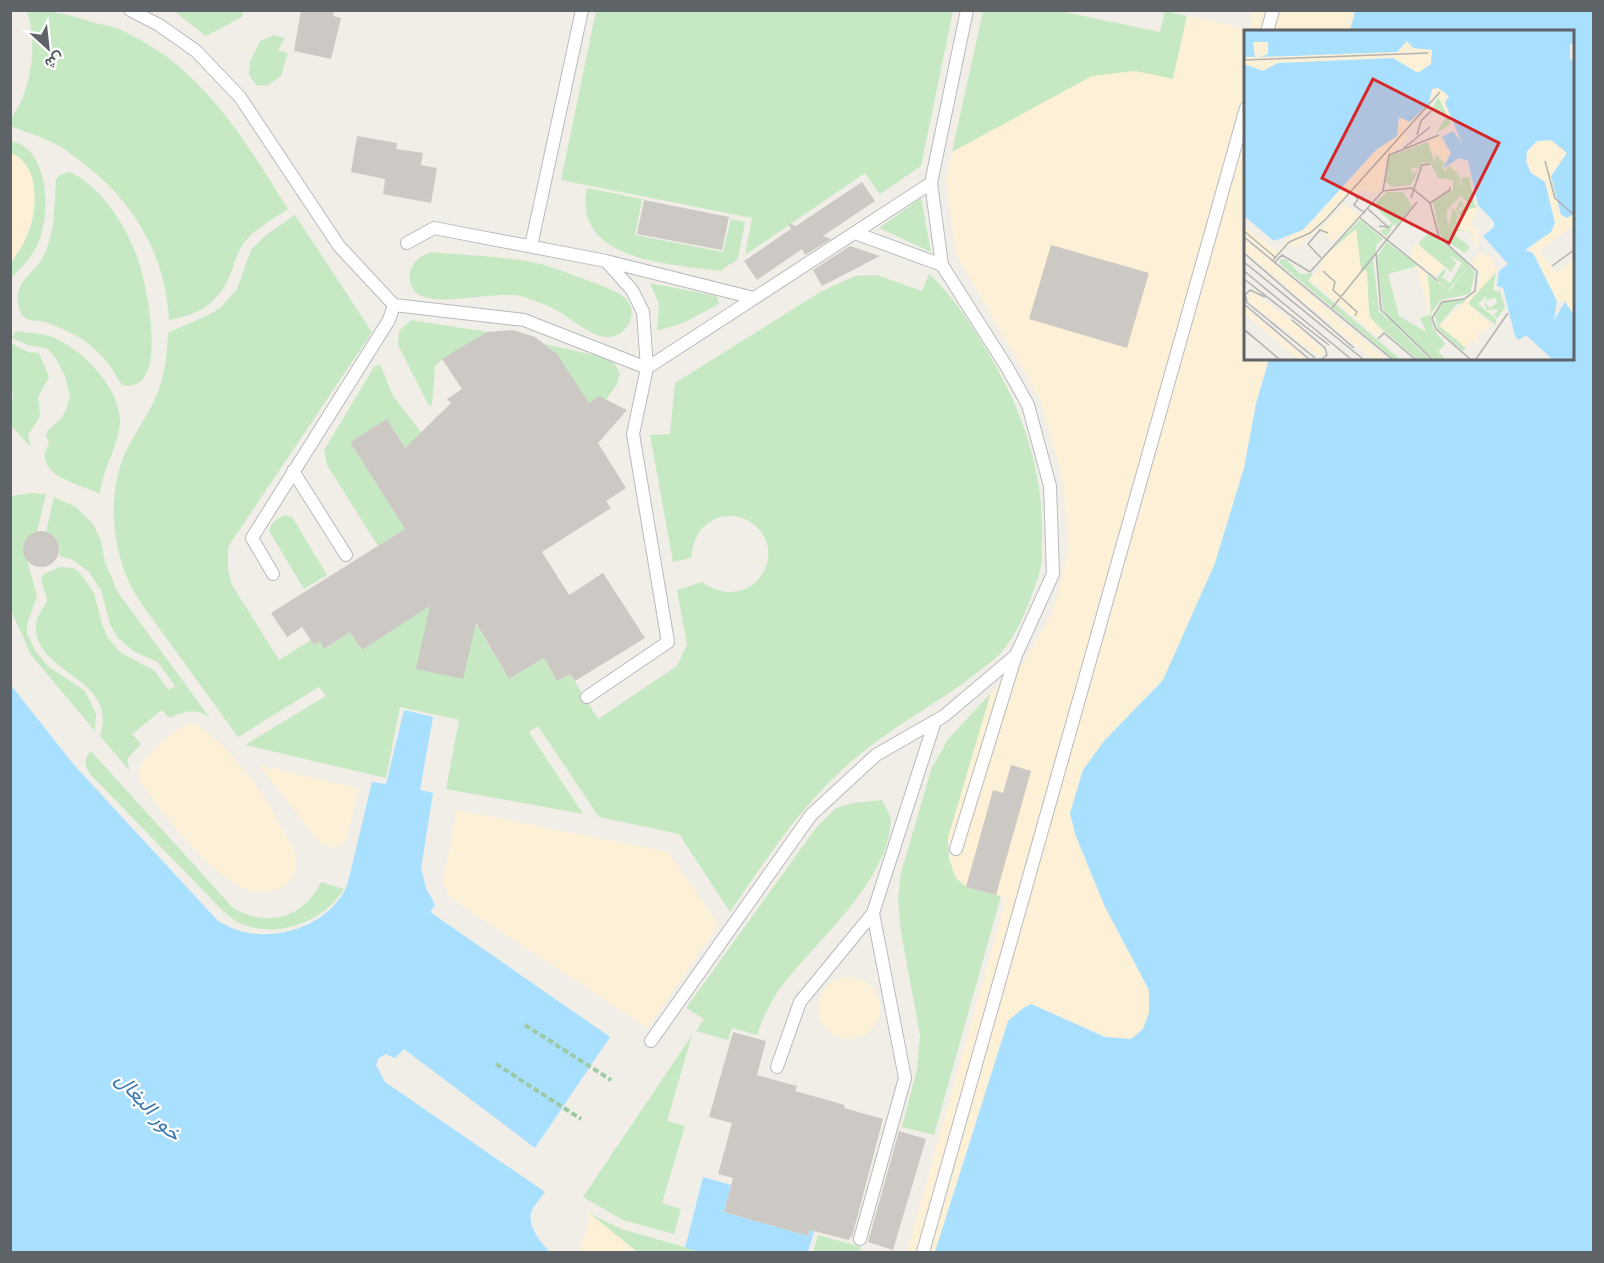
<svg xmlns="http://www.w3.org/2000/svg" width="1604" height="1263" viewBox="0 0 1604 1263" font-family="Montserrat,Vazirmatn,sans-serif">
  <rect width="100%" height="100%" fill="#f1eee7"/>
  <path fill="#c6e9c3" d="M27 11C53 10 70 15 95 23 105 25 116 27 125 32 204 69 243 138 288 209 274 218 258 227 247 239 238 249 236 260 231 272 220 303 199 315 169 320 166 256 134 202 84 164 76 158 69 152 61 147 46 138 27 133 11 126 10 116 18 109 22 100 33 71 36 41 27 11Z
    M174 11H243L242 17 206 36Z
    M596 11H953L921 166 880 194 865 173 745 255 752 218 561 180Z
    M983 11H1059L1160 32 1165 11 1187 16 1173 79 1135 71 952 152Z
    M274 35 285 38 278 50 288 53 281 76 268 85 257 86 249 75 250 62 260 41Z
    M11 141C49 148 51 212 39 241 33 256 22 267 11 278 10 255 16 259 25 240 35 221 37 198 31 177 27 166 22 157 11 153Z
    M70 172C101 187 124 223 136 254 146 278 172 396 122 385 117 379 114 372 110 366 100 353 86 340 71 333 63 329 54 325 45 322 38 320 29 322 23 316 18 310 16 297 19 290 23 277 37 269 43 257 56 232 54 205 56 179L60 175Z
    M587 188 642 199 635 235 723 252 731 219 745 222 738 259 720 271C670 264 572 261 587 188Z
    M921 198 931 252 879 228Z
    M295 215 372 332 228 547V570L232 585 279 660 311 640 314 645 320 641 325 649 350 632 362 650 443 597 464 604 509 679 544 658 557 681 570 674 598 719 677 666 687 645 677 590 702 582C755 619 796 544 745 519 736 515 722 515 713 520 698 528 693 541 691 558L673 562 650 435 670 434 675 383 822 291 855 276 877 275 922 291 929 274C950 293 964 314 979 338 1018 399 1044 464 1042 538 1041 548 1043 560 1040 570 1038 580 1033 590 1030 600 1023 619 1013 640 999 655 993 661 985 666 978 672 940 702 896 724 859 755 805 799 769 855 730 912L679 834 599 817 538 726 529 732 583 814 446 789 459 720 400 707 386 778 245 745 326 696 319 687 238 737 143 606C138 598 132 590 129 582 111 543 108 492 125 453 135 432 150 413 158 392 165 374 167 353 168 333L212 313 221 307 237 289 251 250 266 235Z
    M431 252C461 255 492 256 521 260 546 263 571 275 595 283 604 287 621 292 627 300 640 316 624 339 605 337 591 336 570 318 558 311 547 305 535 301 524 297 497 287 417 317 410 282 409 276 410 270 413 265 417 258 424 255 431 252Z
    M650 283 717 296 719 304 683 323 657 331 659 304Z
    M411 320 487 332 443 359 435 366 432 404 429 406 398 345 399 331Z
    M16 331C27 333 41 333 52 337 83 349 121 389 120 423 118 448 102 469 100 494 85 486 51 480 45 460 43 454 47 448 49 442L46 436 48 430 62 418 67 407 70 397 65 376 55 357 48 349 28 345 12 338Z
    M11 343 28 352 39 353 49 377 38 397 40 414 38 420 28 435 31 447 11 426V403L13 396 11 384Z
    M545 344 598 356 614 363 620 373 617 384 606 400 547 431 557 354Z
    M380 364 393 396 421 432 435 478 404 446 387 419 350 442 405 529 378 546 327 465 324 450 374 367Z
    M32 493 46 494 37 532 29 536 23 546 37 596 27 624V633L31 642 36 652 49 667 85 691 96 714 95 731 31 655 11 610V496Z
    M54 497 76 507 93 524 101 541 105 562 117 591 210 718C196 707 184 711 169 718L162 710 132 734 141 744 127 759 130 771 100 736C120 676 32 675 36 624 37 614 44 609 47 600L41 578 44 574 60 567 73 568 80 573 94 593 102 624 108 638 120 652 155 671 168 690 175 686 158 662 133 651 117 637 110 624 101 590 89 572 73 560 59 556C61 544 57 536 46 531Z
    M285 515 292 517 327 575 304 589 269 531C272 522 276 519 285 515Z
    M991 693 948 838 949 860 966 887 1001 896 934 1135 902 1127 917 1069 920 1035 901 932 898 899 901 873 932 767 949 738Z
    M91 751 233 908C268 928 304 918 321 882L344 889C326 919 285 936 251 927 240 925 231 918 223 911L90 774C85 766 83 758 91 751Z
    M882 800C885 807 891 815 891 822 887 881 820 938 785 982 772 998 764 1015 757 1035L732 1028 728 1040 696 1031 704 1019 686 1008 816 828 836 808 853 803Z
    M692 1035 667 1121 685 1126 662 1203 681 1209 674 1234 623 1220 583 1197Z
    M587 1212 621 1229 702 1252H637Z
    M818 1235 861 1247 860 1252H813Z"/>
  <path fill="#fcf1d7" d="M1252 11H1355L1350 31 1246 32V358L1269 359 1256 404 1244 468 1216 563 1163 680 1137 709 1085 861 1105 907 1149 990V1013L1143 1029 1131 1039 1105 1037 1050 1012 1008 1021 935 1252H907L1006 898C961 882 952 894 948 838L991 693 1022 664 1052 614 1069 547 1062 475 1040 399 956 254 946 180 952 152 1092 76 1135 71 1173 79 1187 16 1253 30 1250 18Z
    M11 153C50 170 34 238 11 261Z
    M191 723C202 726 209 734 217 741 246 768 266 797 284 832 289 843 298 853 296 866 295 876 288 886 278 889 270 892 259 893 251 891 211 878 166 817 141 783 139 777 138 772 141 765 147 753 178 726 191 723Z
    M259 765 359 789 346 841 335 848 321 844Z
    M457 810 668 852 719 925 647 1028 455 901 448 894 443 881Z
    M818 1008a31 31 0 1 1 62 0a31 31 0 1 1-62 0Z
    M587 1211 637 1252H581L579 1250 590 1221Z"/>
  <path fill="#a9dfff" d="M1355 11H1593V1252H935L1008 1021 1022 1009 1031 1004 1105 1037 1131 1039 1143 1029 1149 1013V990L1105 907 1075 834 1070 813 1083 770 1104 741 1163 680 1215 563 1244 468 1256 404 1269 359 1572 358V32L1350 31Z
    M10 684 74 765 218 921C226 925 235 930 244 932 283 941 330 923 347 886L372 782 386 784 404 710 433 717 420 790 433 793 421 868 426 888 435 905 430 912 610 1037 535 1148 404 1049 395 1058 386 1054 379 1058 376 1065 385 1082 545 1192C541 1198 533 1206 531 1213 528 1227 540 1242 550 1252H11Z
    M703 1177 731 1185 724 1212 808 1236 814 1217 818 1218 808 1252H702L685 1248Z"/>
  <path fill="#ccc9c4" d="M301 10H334L333 16 341 18 331 59 294 51Z
    M357 136 397 143 396 149 423 153 421 165 437 168 431 203 383 194 385 179 351 172Z
    M862 182 875 201 823 236 831 239 805 255 802 249 757 280 744 261 791 229 788 223 796 226Z
    M644 200 729 217 722 250 637 234Z
    M1051 245 1149 273 1127 348 1029 319Z
    M850 246 880 256 822 286 813 270Z
    M513 330 535 337 557 354 589 403 599 396 627 410 598 443 626 488 606 501 611 508 542 552 569 595 603 573 645 638 575 681 570 674 557 681 544 658 509 679 476 623 463 679 416 669 430 606 362 650 350 632 324 649 320 641 314 645 302 627 287 637 271 613 405 529 350 442 387 419 405 448 451 403 447 399 462 389 442 359 487 332Z
    M23 549a18 18 0 1 1 36 0a18 18 0 1 1-36 0Z
    M1011 765 1031 771 996 895 966 887 993 790 1003 793Z
    M733 1032 766 1041 757 1075 797 1086 795 1091 845 1105 844 1108 883 1119 852 1237H850L849 1240 810 1230 808 1236 724 1212 733 1178 718 1174 732 1123 709 1117Z
    M899 1131 926 1139 893 1250 868 1242Z"/>
  <g fill="none" stroke-linecap="round" stroke-linejoin="round">
    <defs>
      <path id="service" d="M130 10 159 25 196 51 240 97 339 246 394 305 524 320 647 368
        M1267 32 1273 10
        M855 233 942 265
        M407 243 434 228 606 261 754 298
        M531 246 582 10
        M647 368 931 183
        M293 471 346 555
        M273 574 252 538 389 320 394 305
        M587 697 668 642 633 434 647 368 643 312 632 290 606 261
        M956 849 1016 655
        M651 1041 811 815 876 755 944 716 1016 655 1053 574 1050 486 1028 405 1008 369 942 265 931 183 967 10
        M777 1067 800 1002 873 913 935 721
        M860 1239 905 1078 873 913
        M923 1252 1246 108"/>
    </defs>
    <use href="#service" stroke="#b7babe" stroke-width="14"/>
    <path stroke="#9ccaa6" stroke-width="4" stroke-dasharray="6 3" stroke-linecap="butt" d="M525 1025 611 1080
      M496 1064 581 1119"/>
    <use href="#service" stroke="#fff" stroke-width="12"/>
  </g>
  <g text-anchor="middle" dominant-baseline="central" stroke-width="4.5" stroke-linejoin="round" paint-order="stroke">
    <g font-size="21" font-style="italic" fill="#3e7aad" stroke="#fff">
      <text transform="translate(149 1106) rotate(47)">خور البغال</text>
    </g>
  </g>
  <g transform="translate(1244 30)">
    <rect width="330" height="330" fill="#f1eee7"/>
    <path d="M195 66 207 94 192 103 202 88 193 80H187ZM184 112 191 134V125L201 133 198 137 201 141 205 136 215 144 207 146 215 145 218 164 203 180V191L209 202 203 211 196 205 189 172 209 160V150L194 148 186 132 178 133 175 139 167 137 168 143 174 141 167 155 148 157 141 151 145 126ZM225 147 231 175 229 176 218 168 217 148ZM143 162H159L168 176 152 196 149 194 143 207 136 202 148 193 129 175ZM217 170 220 175 215 179V183L220 176 224 179 222 174 234 176 222 183 221 189 212 199H220L224 200 228 205 230 210 224 201H210L205 195 209 177 215 187 211 192 220 189 214 184 212 178ZM116 190 139 209 133 214 129 230 135 281 186 329H173L126 289 122 241 117 240 112 199 79 227ZM186 202H190L195 210 218 228 231 242 226 264 197 270 187 283 189 298 201 314 194 322 202 329H190L146 291 139 280 132 228 143 212 174 236 144 244 155 286 182 302 176 288 186 285 187 278 183 244 205 261 225 236 204 260 195 252 193 248 200 239 202 241 198 247 206 253 218 233 205 225 212 233 207 242 177 217 175 212ZM210 204 226 217 221 223 204 212ZM37 229H42L56 244 69 243 64 251 156 329H149L35 233ZM252 242 249 259 253 262 256 260 261 278 253 288 250 285 255 279 243 280 240 273 246 278 253 273 252 268 242 270V266L234 274 252 289V295L223 273 213 274 195 295 222 318 219 321 194 299 191 286 199 272 223 270 224 273Z" fill="#c6e9c3"/>
    <path d="M163 11 171 19H188V34L174 43 149 28 26 37 19 41 0 34V27H11L9 12H24V25L17 26 155 20ZM194 58 201 63 209 91 207 94 194 66 162 102 164 109 142 127 136 162 115 160 112 164 107 160 82 191 52 219 45 214 30 230 0 205V196L34 222 45 207 69 191 132 120 153 106 156 86 164 92 185 73 188 59ZM195 106 205 124 201 131 186 119 185 111ZM301 109 314 114 323 123 307 146 330 184V201L327 197 295 221 312 243 330 230V285L321 269 313 273 286 219 291 214 299 149 287 143 282 125 288 114ZM101 174 117 186 89 211 75 200ZM234 177 227 193 236 208 232 219 226 202 209 198 225 179ZM112 199 117 240 123 241 125 286 139 301 134 307 66 250 79 233 76 231ZM0 209 28 232 141 329H128L0 221ZM171 213 200 236 192 246 166 227ZM235 222 248 228 252 242 224 273 248 296 233 305 234 315 227 310 223 318 195 296 234 259 236 243 227 231ZM174 236 183 244 186 264 185 285 174 240 169 237ZM8 261 50 293 82 323 75 327 10 276 3 268ZM0 276 61 329H54L0 283Z" fill="#fcf1d7"/>
    <path d="M0 1H330V14H326V29L330 30V184L323 188 317 185 307 146 323 123 307 110 293 111 283 121 282 132 287 143 301 152 311 193 307 202 281 220 289 223 313 271 310 290 321 272 330 285V329H308L282 305 275 310 271 306 259 258 253 256 255 241 264 234 239 206 250 197V192L234 175 224 131 215 128 199 139 207 123 198 107 209 101 218 113 201 73 205 66 194 58 188 59 185 73 166 92 155 87 153 106 132 120 59 200 30 211 0 186V34L19 41 34 33 149 28 174 43 187 34 188 20 169 18 163 11 153 22 17 27 24 24V12H9L11 27H0Z" fill="#a9dfff"/>
    <path fill="none" stroke="#b2b2b0" stroke-width="1.5" d="M0 30 184 23M173 105 177 91 187 81M160 118 186 97M301 131 311 168 330 185M168 158 186 173 195 207 233 241 231 261 220 269 198 272 188 288 192 299 226 329M139 161 168 158M108 163 114 169 110 175 121 183M167 168 178 135 186 134M186 173 206 160V157M124 179 144 197 135 196M116 188 194 251M0 201 32 228M0 207 148 329M0 223 110 318M132 223 137 280 188 329M77 228 64 214 76 200 84 203M29 230 45 212 66 203 82 189 196 62M0 232 119 329M31 232 38 225 66 242 139 161 145 125 195 105M308 236 330 220M0 241 107 329M79 241 91 252 89 260 113 282 111 286M0 249 85 315M0 270 71 328M3 271 1 265 6 260 21 267M0 274 65 329M88 278 173 172M48 290 81 318 83 325 78 329M0 299 35 329M0 300 15 312M134 309 140 303 171 329M232 329 264 283"/>
    <path fill="#d62828" fill-opacity="0.15" stroke="#d62828" stroke-width="3" d="M129 49 255 113 205 213 78 148Z"/>
    <rect width="330" height="330" fill="none" stroke="#5e6368" stroke-width="3"/>
  </g>
  <rect width="1604" height="1263" fill="none" stroke="#5e6368" stroke-width="24"/>
  <g transform="translate(48 48) rotate(153)" stroke="#ffffff" stroke-width="4.5" paint-order="stroke">
  <path d="M0-4.5L10 22L0 15L-10 22Z" fill="#5e6368"/>
  <text y="-9" font-size="16" font-weight="bold" text-anchor="middle" fill="#5e6368">ش</text>
  </g>
</svg>
